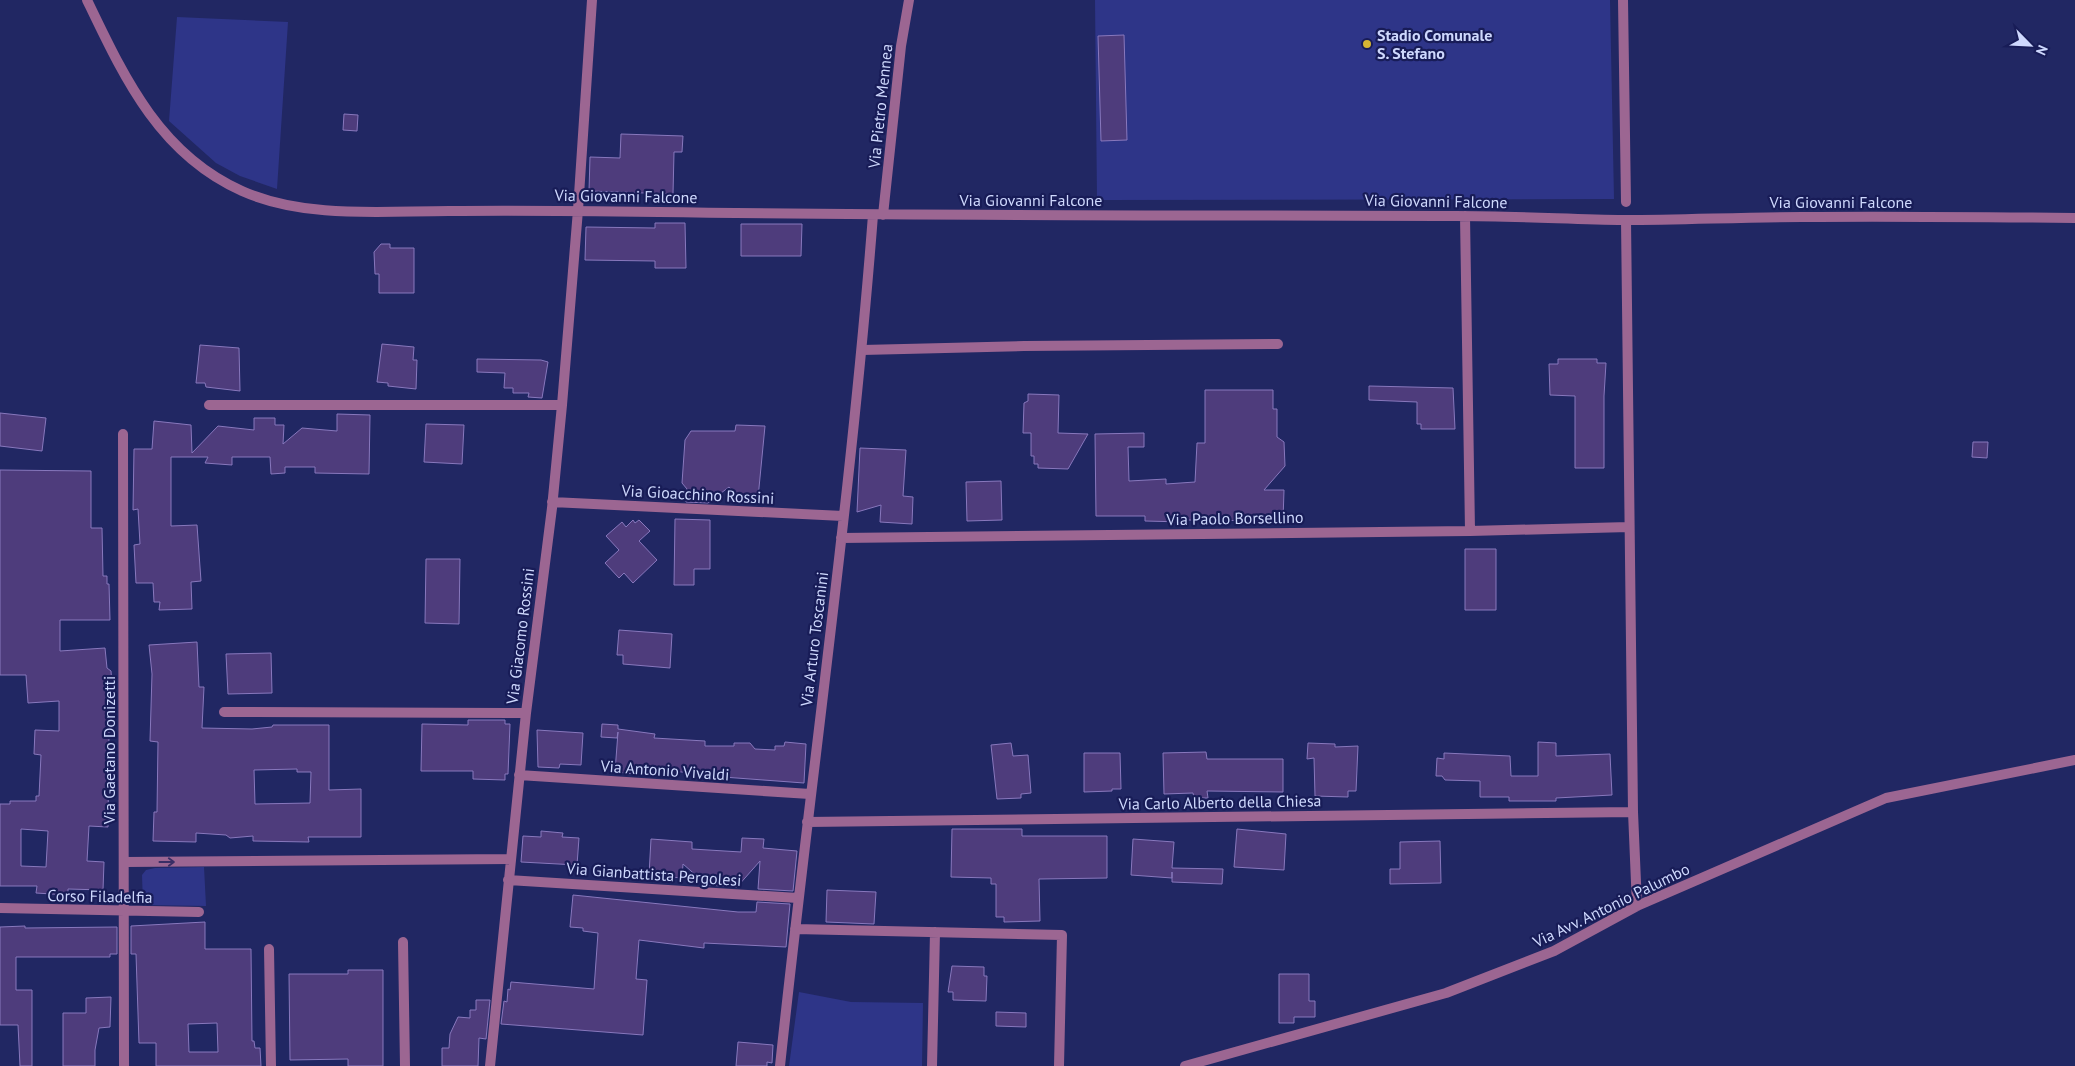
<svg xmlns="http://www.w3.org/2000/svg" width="2075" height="1066" viewBox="0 0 2075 1066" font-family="'PT Sans',sans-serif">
  <rect width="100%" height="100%" fill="#212763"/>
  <path fill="#2e3588" d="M1095 0H1610L1614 199 1097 200Z
    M177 17 288 22 277 189 240 176 216 163 169 121Z
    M204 867 206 906 143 905 142 875 146 870 155 868Z
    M799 992 851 1002 923 1003 922 1066H789Z"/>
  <path fill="#4e3c7c" stroke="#8878bd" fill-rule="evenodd" d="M1124 35 1127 140 1101 141 1098 36Z
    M344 114 358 115 357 131 343 130Z
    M621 134 683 136 682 152H674L673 194 589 191 590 157 620 158Z
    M655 223H685L686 268H655V261L585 260 586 227 655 228Z
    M741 224H802L801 256H741Z
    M381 244H390V248H414V293H379V274H375L374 252Z
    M382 344 414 347 413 360H417L416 389 388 386V383L377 382Z
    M200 345 239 348 240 391 206 387 205 383H196Z
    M477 359 541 360 548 362 542 398 528 397 529 393H513V388H504L505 373 477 372Z
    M1558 359H1597V363H1606L1604 396V468H1575V396L1550 395 1549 364H1558Z
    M1369 386 1453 388 1455 429H1421V424H1417V402L1369 400Z
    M1205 390H1273V409H1277V437L1284 442 1285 466 1264 490H1284L1283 521 1185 520 1183 522 1145 521V516H1096L1095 434 1144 433V447H1128L1129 481 1166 479V484L1195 482 1197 443H1205Z
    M1028 394 1059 395 1058 433 1088 434 1068 469 1038 468V464H1034V456H1031V433H1023L1024 403 1028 401Z
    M0 413 46 418 42 451 0 446Z
    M337 414 370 415 369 474 315 473V467H285V473L271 474 270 457H232V465L205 463 208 457H171V526L197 525 201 581 191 582 192 609 159 610 160 602H154L153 583H136L134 545 140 544 138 509 133 510 134 449H152L154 421 191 425 192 453 218 426 254 430V418H275V425H284L283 444 302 428 337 431Z
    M426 424 464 425 462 464 424 462Z
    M736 425 765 426 758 498 737 496 729 487 708 503 686 502 687 489 682 483 685 440 691 431H735Z
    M1973 442H1988L1987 458 1972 457Z
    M860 448 906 450 903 496 913 497 912 524 880 522 881 505 857 512Z
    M0 470 91 471V528H102L103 576H107V584H109L110 620H60V651L105 648 107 668 111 671 112 686 106 687 109 731 108 827 89 826 87 861 104 862 103 890 68 889V895L36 893 37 886H0V804H10V801H36V796H39L41 755 34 754 35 730 59 731V701L28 703 26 675H0ZM21 829 48 831 46 867 21 866Z
    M1001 481 1002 520 967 521 966 482Z
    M675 519 710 520V569H694V585H674Z
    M633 520 635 523 639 520 650 531 639 541 657 560 633 583 624 573 619 578 605 563 619 550 606 536 622 522 626 527Z
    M1465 549H1496V610H1465Z
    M426 559H460L459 624 425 623Z
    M619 630 672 634 670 668 623 664V655H617Z
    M197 642 199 687H204L202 728 252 729 272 727 273 725H329V790L361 789V837H308L309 842 253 841V836L230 838 226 835 196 833V842L153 841 154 812H157L158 742 150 741 152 674 149 645ZM297 769V772H311L310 803 255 804 254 770Z
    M271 653 272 693 228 694 226 654Z
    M468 720H505V724H510L508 774H505V780L473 779V771H421L422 724 468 725Z
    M602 724 618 725V729L655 734 654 738 705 741V746H734V743H750L755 749 775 750V746H784L785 742 806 744 804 783 723 777V775L668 771V768L643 771 636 774 615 772 618 732 617 738 601 737Z
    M537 730 583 733 581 765 560 764 559 768 538 767Z
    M1538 742 1556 743V756L1610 754 1612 795 1556 798V801H1509V797H1480V781L1445 780 1442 776H1436L1437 758 1444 759V753L1510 756 1511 776H1538Z
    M1011 743 1013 756 1028 755 1031 793 1021 794V798L997 799 991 745Z
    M1308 743 1335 744V747L1358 746 1356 791H1348V797L1315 796 1314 758 1307 759Z
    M1206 752 1207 759H1283V792L1207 791 1208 798H1194L1193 793 1164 794 1163 753Z
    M1084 753H1120L1121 789H1112V791L1084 792Z
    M952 829H1022V836H1107V878L1039 879 1040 921 1004 922V917H996V884H991V878L951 877Z
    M1237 829 1286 834 1284 870 1234 867Z
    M541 831 563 833 562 837 579 838 577 865 521 862 523 836 541 837Z
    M742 838 764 839 763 848 797 851 793 891 758 889 760 861 737 887 707 885 683 864 682 878 649 875 651 839 692 842V849L741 852Z
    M1133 839 1174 842 1172 868 1223 869 1222 884 1172 882V872V878L1131 875Z
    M1440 841 1441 883 1390 884V869H1400V842Z
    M827 890 876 892 874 924 826 922Z
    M573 895 738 912H756L757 902 790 904 786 947 704 943V948L639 940 636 979 647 980 643 1035 501 1024 504 1001 507 1002 508 989 510 990 511 982 594 989 598 933 583 931V928L570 927Z
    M205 922V949H251L252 1041H254L255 1048H260L261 1066H156V1043H139L136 954H131V926ZM217 1023 218 1052H189L188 1024Z
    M25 926V928L117 927V954H110V957H16V990H32V1066H20L18 1025H0V927Z
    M952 966 984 967V976H987L986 1001 953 1000V992H948Z
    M348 970H383V1066H348V1059L290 1060 289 974H348Z
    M1279 974H1309V1001H1315V1017H1294V1023H1279Z
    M111 997 110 1027 99 1028 95 1050V1066H63V1013H86V998Z
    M476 1000H490L486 1039 479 1038 478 1066H442V1048H449L450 1034 458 1017 470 1018V1010H476Z
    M996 1012 1026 1013V1027L996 1026Z
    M738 1042 773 1045 772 1063 767 1062V1066H736Z"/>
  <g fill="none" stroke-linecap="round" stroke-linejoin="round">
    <path stroke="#9c6692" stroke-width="10" d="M862 350 1024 346 1278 344"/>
    <path stroke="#9c6692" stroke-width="10" d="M87 0C124 77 159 154 242 191 305 219 382 211 449 211 519 210 589 211 659 212 925 216 1190 215 1456 216 1512 216 1568 219 1624 220 1683 220 1743 217 1802 217 1893 216 1984 217 2075 218
      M1623 0 1626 202
      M883 215 901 46 909 0
      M1465 216 1470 531
      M1626 220 1633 812 1637 906
      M209 405H562
      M123 434 124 1066
      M552 502 843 516
      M841 538 1470 531 1629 527
      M224 712 526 713
      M519 775 810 794
      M807 822 1633 812
      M125 862 510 859
      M508 880 798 898
      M0 908 199 912
      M795 929 1062 935 1059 1066
      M403 942 405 1066
      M269 949 271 1066
      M490 1066 526 713 552 508 562 405 578 210 592 0
      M780 1066C810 782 851 500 873 215
      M932 1066 935 932
      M1185 1066 1446 993 1554 951 1637 906 1886 798 2075 760"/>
  </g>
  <defs><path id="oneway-shaft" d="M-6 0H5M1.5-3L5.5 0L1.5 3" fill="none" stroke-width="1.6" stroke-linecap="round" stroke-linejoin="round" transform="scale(1.25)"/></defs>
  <use stroke="#392e66" href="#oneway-shaft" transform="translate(167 862)"/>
  <circle fill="#d6b534" stroke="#181c57" stroke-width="2" cx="1367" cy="44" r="5"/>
  <g text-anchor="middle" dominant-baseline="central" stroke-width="4.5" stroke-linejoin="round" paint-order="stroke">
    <g font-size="16" font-weight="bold" fill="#ced8fd" stroke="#181c57" text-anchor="start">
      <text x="1377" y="35">Stadio Comunale<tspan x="1377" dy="18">S. Stefano</tspan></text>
    </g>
    <g font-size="16" fill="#ced8fd" stroke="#181c57">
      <text transform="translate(880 106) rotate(-84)">Via Pietro Mennea</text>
      <text transform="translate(626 196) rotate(1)">Via Giovanni Falcone</text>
      <text x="1031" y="200">Via Giovanni Falcone</text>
      <text transform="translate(1436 201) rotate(1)">Via Giovanni Falcone</text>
      <text x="1841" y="202">Via Giovanni Falcone</text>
      <text transform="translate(698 494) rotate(3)">Via Gioacchino Rossini</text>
      <text transform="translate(1235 518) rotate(-1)">Via Paolo Borsellino</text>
      <text transform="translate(520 636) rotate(-83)">Via Giacomo Rossini</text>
      <text transform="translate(814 639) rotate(-83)">Via Arturo Toscanini</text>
      <text transform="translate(109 750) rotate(-90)">Via Gaetano Donizetti</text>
      <text transform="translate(665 770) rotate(4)">Via Antonio Vivaldi</text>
      <text transform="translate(1220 802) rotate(-1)">Via Carlo Alberto della Chiesa</text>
      <text transform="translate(654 874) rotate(4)">Via Gianbattista Pergolesi</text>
      <text transform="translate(100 896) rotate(1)">Corso Filadelfia</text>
      <text transform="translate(1611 905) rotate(-26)">Via Avv. Antonio Palumbo</text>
    </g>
  </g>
  <g transform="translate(2030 45) rotate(114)" stroke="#181c57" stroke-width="4" paint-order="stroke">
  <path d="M0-4L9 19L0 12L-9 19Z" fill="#ced8fd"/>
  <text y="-8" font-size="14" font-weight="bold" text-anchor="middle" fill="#ced8fd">N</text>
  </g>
</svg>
